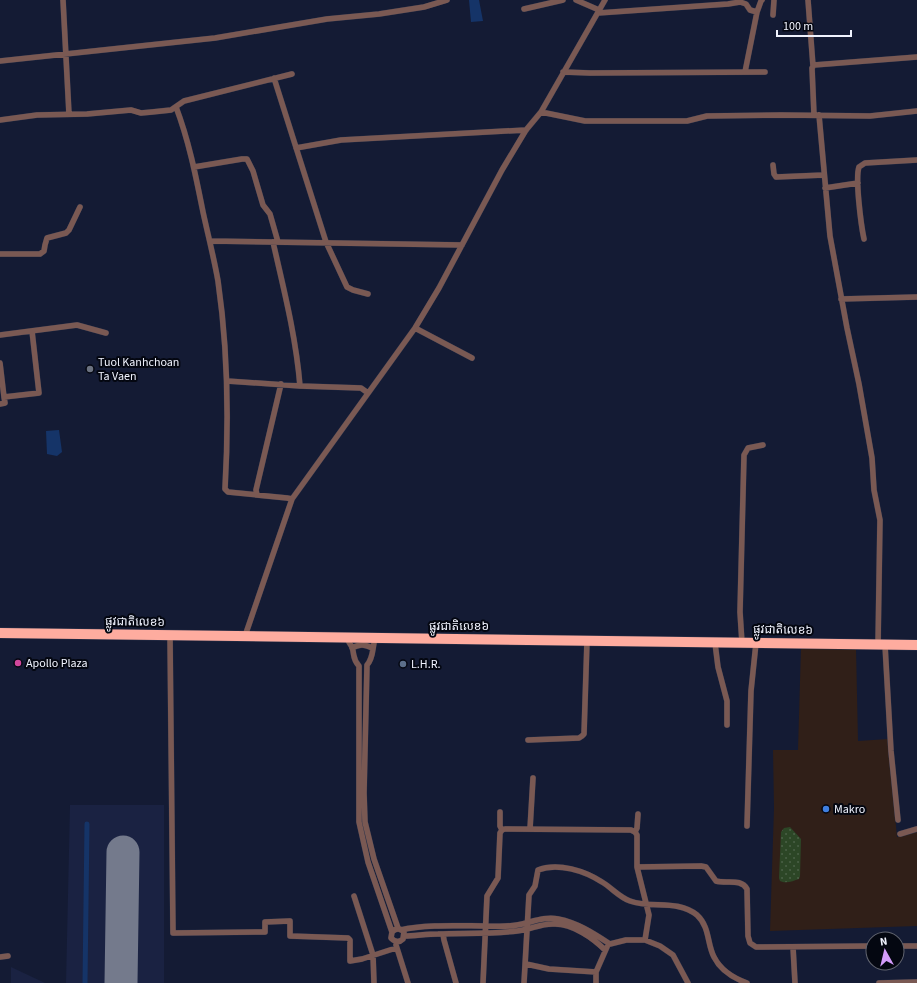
<svg xmlns="http://www.w3.org/2000/svg" width="917" height="983" viewBox="0 0 917 983" font-family="'Source Sans 3','Noto Sans Khmer',sans-serif">
  <defs>
    <pattern id="grass-dots" width="8" height="8" patternUnits="userSpaceOnUse"><rect width="8" height="8" fill="#2c4626"/><path d="M2 2h.1M6 6h.1" fill="none" stroke="#4b6147" stroke-width="1.8" stroke-linecap="round"/></pattern>
  </defs>
  <rect width="100%" height="100%" fill="#141b34"/>
  <path fill="#301f18" d="M801 647 856 648 858 741 888 739 897 837 917 831V926L770 931 774 808 773 750H798Z"/>
  <path fill="#1a2242" d="M70 805H164V983H66Z
    M11 967 45 983H11Z"/>
  <path fill="url(#grass-dots)" d="M790 827 801 839 800 876 799 879C793 881 786 884 780 881L779 878 781 832 784 828Z"/>
  <path fill="#153468" d="M469 0H479L483 21 471 22Z
    M59 430 62 452 57 456 47 454 46 431Z"/>
  <g fill="none" stroke-linecap="round" stroke-linejoin="round">
    <path stroke="#153468" stroke-width="5" d="M85 983 87 824"/>
    <path stroke="#747a8c" stroke-width="33" d="M121 983 123 852"/>
    <defs>
      <path id="street" d="M63 0 69 114
        M576 0 599 10
        M808 0 813 66
        M524 9 563 0
        M598 13 728 4 740 2 746 4 750 10 757 12 761 1 762 0
        M773 15 774 0
        M0 61 215 38 327 19 379 14 424 7 447 0
        M563 72 590 73 765 72
        M745 72 757 12
        M274 78 326 242 347 287 353 290 368 294
        M176 107C189 141 196 177 203 212 208 235 214 258 218 281 228 350 229 419 225 489L228 492 287 498 292 499
        M541 112 585 121H687L707 116 781 115 870 116 917 111
        M814 115 812 68 814 65 917 57
        M819 115 830 236 847 328 859 384 872 458 874 490 880 520 878 645
        M0 120 37 115 87 114 131 110 141 113 152 112 171 110 184 101 292 74
        M296 148 341 140 526 130
        M773 165 774 174 776 177 824 175
        M194 167 242 159H247L253 171 263 205 270 214 278 242
        M825 188 858 183
        M864 239C861 225 855 178 859 167L865 163 917 160
        M210 241 462 245
        M273 242C284 290 296 337 300 386
        M0 254H40L44 251 45 245 47 238 66 233 69 230 80 207
        M841 299 917 297
        M415 328 472 358
        M0 335 77 325 106 333
        M0 363 4 397
        M227 381 300 386 361 388 368 393
        M0 404 5 403 4 397 39 393 32 331
        M257 495 256 490 281 384
        M170 635 173 933 265 932V922L290 921V936L348 938 350 940V961L362 959 396 948
        M245 636 292 499 415 328 439 288 502 170 526 130 541 112 605 0
        M347 638C348 641 350 644 352 647 355 656 352 658 359 666V822L368 862 392 932 391 938C395 942 399 943 403 939L404 932C400 928 396 928 392 932
        M375 639C372 648 374 657 367 665L364 793 365 822 374 859 398 928
        M715 643 718 667 727 701V725
        M742 643 740 612 744 455 748 448 763 445
        M885 645 891 751 898 820
        M352 648C360 644 364 644 372 648
        M528 740 579 738 582 736 584 734 587 641
        M638 814 637 828 635 832 637 835V867L649 915 645 940
        M747 826 751 691 756 643
        M530 829 533 778
        M502 830 505 829 631 830 635 832
        M900 834 917 829
        M637 867 701 866 706 867 716 881C727 884 741 878 747 889L748 936 750 943 756 947 873 946
        M354 896 373 955 374 983
        M401 930C424 924 462 926 486 926 497 926 507 927 517 925 530 923 544 916 558 919 578 923 593 933 610 944L626 940H645L660 946 673 955 688 983
        M443 934 444 940 456 983
        M404 936C415 936 426 934 438 934 464 933 490 934 517 931 531 930 540 923 555 924 573 924 593 938 605 950
        M396 945 408 983
        M897 946H917
        M793 947 795 983
        M0 957 8 956
        M526 964 549 969 596 972
        M483 983 487 896 498 878 500 833 502 830 500 826V812
        M524 983 529 895 535 886 538 870C558 862 585 871 602 882 612 888 619 897 630 901 652 909 677 899 697 915 710 927 707 944 714 957 721 971 733 978 747 983
        M596 983V972L607 947
        M879 983 917 982"/>
      <path id="highway" d="M0 633 917 645"/>
    </defs>
    <use href="#street" stroke="#2e354c" stroke-width="6"/>
    <use href="#highway" stroke="#2e354c" stroke-width="11"/>
    <use href="#street" stroke="#7a5953" stroke-width="5.5"/>
    <use href="#highway" stroke="#feac9f" stroke-width="10"/>
  </g>
  <circle fill="#6b7280" stroke="#040711" stroke-width="1.5" cx="90" cy="369" r="4"/>
  <circle fill="#d1479c" stroke="#040711" stroke-width="1.5" cx="18" cy="663" r="4"/>
  <circle fill="#5c6f8a" stroke="#040711" stroke-width="1.5" cx="403" cy="664" r="4"/>
  <circle fill="#3f7fe0" stroke="#040711" stroke-width="1.5" cx="826" cy="809" r="4"/>
  <g text-anchor="middle" dominant-baseline="central" stroke-width="4" stroke-linejoin="round" paint-order="stroke">
    <g font-size="12" fill="#f0f3fe" stroke="#040711" text-anchor="start">
      <text x="98" y="362">Tuol Kanhchoan<tspan x="98" dy="14">Ta Vaen</tspan></text>
      <text x="26" y="663">Apollo Plaza</text>
      <text x="411" y="664">L.H.R.</text>
      <text x="834" y="809">Makro</text>
    </g>
    <g font-size="12" fill="#f0f3fe" stroke="#040711">
      <text transform="translate(135 622) rotate(1)">ផ្លូវជាតិលេខ៦</text>
      <text x="459" y="626">ផ្លូវជាតិលេខ៦</text>
      <text transform="translate(783 630) rotate(1)">ផ្លូវជាតិលេខ៦</text>
    </g>
  </g>
  <g transform="translate(885 951) rotate(352)"><circle r="19" fill="#040711" stroke="#626570"/>
  <path d="M0-3L7 15L0 10L-7 15Z" fill="#d49cfb"/>
  <text y="-6" font-size="11" font-weight="bold" text-anchor="middle" fill="#f0f3fe">N</text>
  </g>
  <path d="M777 30v6h74v-6" fill="none" stroke="#f0f3fe" stroke-width="2"/>
  <text x="783" y="30" font-size="12" fill="#f0f3fe" stroke="#040711" stroke-width="3" paint-order="stroke">100 m</text>
</svg>
